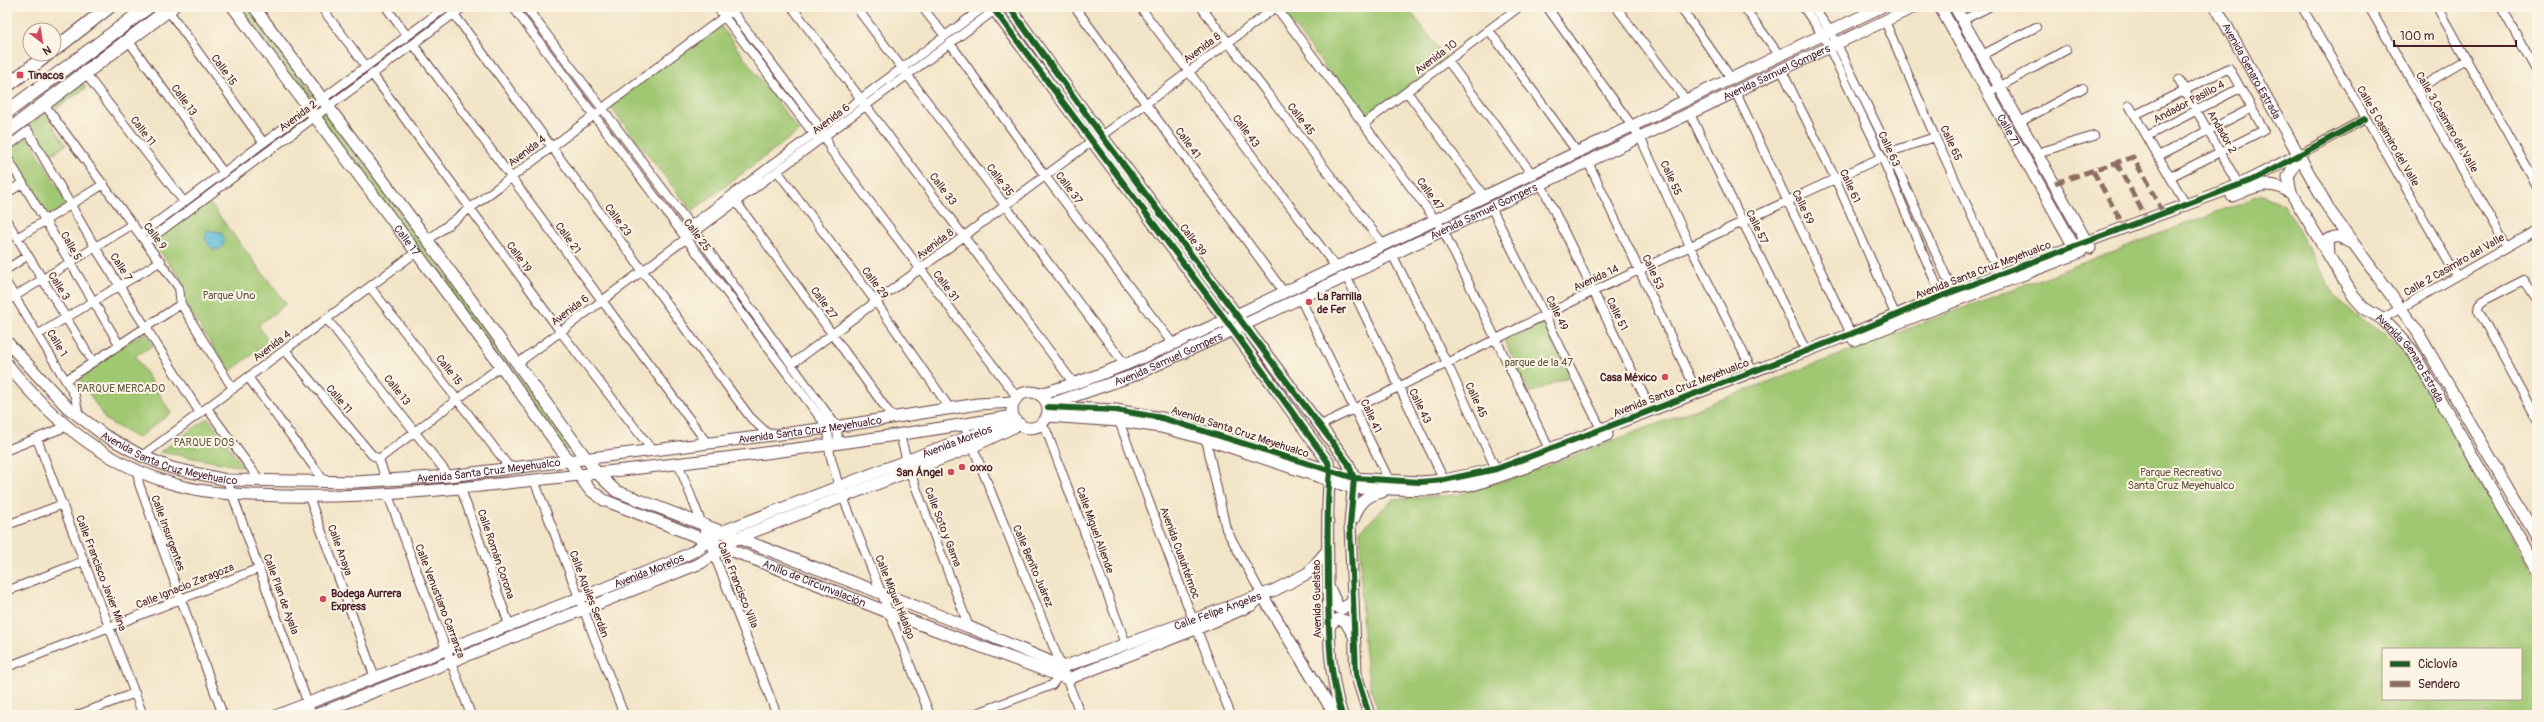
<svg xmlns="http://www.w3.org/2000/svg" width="2544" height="722" viewBox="0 0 2544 722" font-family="Pangolin,sans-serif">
  <defs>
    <pattern id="grass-dots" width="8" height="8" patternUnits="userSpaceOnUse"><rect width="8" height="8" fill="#a0c772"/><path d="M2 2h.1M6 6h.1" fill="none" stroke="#8baa63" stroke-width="1.8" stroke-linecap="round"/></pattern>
    <pattern id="water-rules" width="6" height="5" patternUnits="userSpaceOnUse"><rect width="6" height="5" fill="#5fc2dd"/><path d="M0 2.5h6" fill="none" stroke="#54a6be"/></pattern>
  </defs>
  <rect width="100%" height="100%" fill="#fcf5e5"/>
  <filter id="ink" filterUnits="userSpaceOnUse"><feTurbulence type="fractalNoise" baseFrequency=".025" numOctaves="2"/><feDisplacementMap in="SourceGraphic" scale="8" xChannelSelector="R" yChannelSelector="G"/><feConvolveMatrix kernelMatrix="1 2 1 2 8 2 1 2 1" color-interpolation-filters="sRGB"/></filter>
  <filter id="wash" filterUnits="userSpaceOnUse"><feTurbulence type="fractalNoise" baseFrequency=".012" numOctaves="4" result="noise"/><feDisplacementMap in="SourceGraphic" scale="16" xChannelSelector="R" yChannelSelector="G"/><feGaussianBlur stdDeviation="0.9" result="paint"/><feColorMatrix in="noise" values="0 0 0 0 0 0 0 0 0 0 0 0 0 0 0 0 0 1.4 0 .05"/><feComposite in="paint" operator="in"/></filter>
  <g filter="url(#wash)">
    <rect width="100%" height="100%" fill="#f2e4c7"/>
    <path fill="url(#grass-dots)" stroke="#75734e" d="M300 117 303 122 150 237 146 232Z"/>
    <path fill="#a0c772" stroke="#75734e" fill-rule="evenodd" d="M238 7H249L573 448 564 450Z
      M1279 7H1407L1447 59 1366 120Z
      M720 25 799 131 692 211 607 103Z
      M82 82 86 88 57 108 54 103Z
      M45 113 66 145 48 157 28 126Z
      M27 134 68 205 45 219 7 154V150Z
      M2262 195 2284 204 2333 294 2356 316 2387 335 2412 360 2537 579V715H1380C1358 668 1362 584 1360 531L1393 499 1457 495 1514 478ZM2383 649H2521V699H2383Z
      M208 201 286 304 258 325 269 342 229 372 180 295 188 289 152 241Z
      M1543 323 1570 376 1530 393 1504 340Z
      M145 332 154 345 135 356 171 413 137 438 106 420 77 375Z
      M208 418 243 467 160 452Z"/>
    <path fill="url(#water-rules)" stroke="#547084" d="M208 230 221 232 225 240 222 248 213 250 205 238Z"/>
  </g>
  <g filter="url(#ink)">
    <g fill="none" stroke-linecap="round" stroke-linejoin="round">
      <defs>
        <path id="street" d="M321 7 366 66
          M386 7 407 36
          M513 7 828 428 830 454 839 487 930 715
          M526 7 696 233 837 427 838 443
          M717 7 816 137
          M729 7 814 119 826 137 830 149 1017 397
          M792 7 1075 385
          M856 7 1126 366
          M922 7 945 36
          M1075 7 1284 292
          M1140 7 1336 267
          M1201 7 1383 244
          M1547 7 1640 137 1690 246 1753 372
          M1616 7 1686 100
          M1680 7 1732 79
          M1744 7 1780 56
          M1803 7 1823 35 1882 157 1943 300
          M1813 7 1831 32 1890 152 1955 296
          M2302 7 2456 275
          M2369 7 2507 247
          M2437 7 2537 186
          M2501 7 2537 72
          M168 10 263 142
          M454 14 750 417 769 435
          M1963 20 1989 7
          M1885 21 1935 137 1999 274
          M1489 30 1577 152
          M128 40 223 172
          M950 43 1045 176 1173 344
          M413 44 707 443
          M1982 55 2036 27
          M1448 61 1532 174
          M1781 69 1835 178 1895 314
          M85 73 184 202
          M372 74 560 331 652 450
          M2179 80 2239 185
          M2416 90 2466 60
          M1735 91 1851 334
          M1407 92 1484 196
          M1988 93 2066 50
          M44 104 179 288 181 304 233 389
          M607 105 737 7
          M2129 105 2186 205
          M1689 112 1806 351
          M2135 115 2229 68 2264 130 2170 177
          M2020 122 2083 88
          M1365 123 1519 7
          M1102 136 1276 7 1443 230 1551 453
          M2147 136 2240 88
          M7 147 28 131 95 247 200 413
          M1890 152 1935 137
          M2037 153 2094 136
          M2300 154 2365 119
          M2158 156 2252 108
          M7 157 119 344
          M1588 162 1697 392
          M778 172 876 302 951 410
          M1541 184 1651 410
          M7 193 23 183
          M737 203 893 418
          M1491 207 1601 429
          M7 221 93 362
          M686 229 984 7
          M141 234 446 7
          M17 238 104 184
          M428 240 597 113
          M146 242 463 7
          M1392 254 1447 363 1496 469
          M7 269 27 256
          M1346 276 1444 480
          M7 284 75 396 79 416
          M370 287 510 468
          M1300 298 1389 480
          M2537 299 2524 280 2483 301 2479 305 2478 310 2537 419
          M7 301 133 224
          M327 319 449 476
          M2382 319 2537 230
          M39 334 161 261
          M285 350 372 455 379 459
          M518 363 999 7
          M792 364 1092 141
          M248 377 325 482
          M66 380 181 304
          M207 408 261 482
          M1119 421 1193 620 1231 715
          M1041 424 1047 432 1126 644
          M964 425 1081 715
          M1321 425 1594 291 1882 157
          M900 435 910 472 969 627
          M37 439 143 715
          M1206 439 1226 529 1262 595
          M7 450 65 427
          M142 456 415 253
          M379 459 501 366
          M379 459 386 480
          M678 463 777 715
          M137 470 139 484 223 715
          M227 480 312 715
          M534 480 624 715
          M461 489 510 627
          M388 495 471 715
          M309 497 375 678
          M7 525 63 504
          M7 591 84 561
          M7 667 260 568
          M78 715 135 693
          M972 715 1052 685 1059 675"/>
        <g id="secondary">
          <path id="s1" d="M233 7 501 366 589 489 604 500 890 613 1068 679 1196 629 1252 605 1262 595"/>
          <path d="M254 7 423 234 597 473 616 491 969 627 1063 667"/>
          <path d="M992 7 1233 330 1328 462 1330 472C1326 510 1328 547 1328 585 1329 630 1328 672 1342 715"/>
          <path d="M1009 7 1102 136 1348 463 1354 478 1350 525 1356 674 1369 715"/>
          <path id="s2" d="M1940 7 2077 252"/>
          <path d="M1955 7 2090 248"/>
          <path id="s3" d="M2216 7 2330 211 2417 331 2537 538"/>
          <path id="s4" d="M2300 155 2288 177 2291 193 2354 297 2364 308 2382 319 2412 350 2537 569"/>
          <path d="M2232 196C2255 187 2268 178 2291 193"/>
          <path d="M2329 255 2328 240C2337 234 2342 237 2350 242"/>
          <path d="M1854 340 2081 252"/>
          <path id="s5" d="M7 342 67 407 104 435 142 456 172 468 227 480 355 482 449 476 828 428 978 404 1014 402"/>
          <path d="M7 364C51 420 106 465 177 485 213 495 249 495 287 496 371 498 452 489 535 480 695 462 855 444 1013 416"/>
          <circle cx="1030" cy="410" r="18"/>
          <path d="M1040 394C1105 376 1165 348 1226 320L1881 7"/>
          <path id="s6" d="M1048 405 1132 376 1233 330 1914 7"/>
          <path d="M1048 407 1116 410 1162 418 1354 478 1420 482 1444 480 1496 469 1526 458 1851 334 1941 296 2239 185 2300 154"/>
          <path d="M1047 416 1119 421 1161 427 1206 439 1353 488 1429 490 1476 484 1529 466 1607 435"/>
          <path d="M1354 518C1359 503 1366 495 1382 492"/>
          <path d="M1330 590 1338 607 1341 609 1353 602"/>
          <path d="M1262 595 1335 715"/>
          <path d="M1327 632 1332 622 1339 619 1345 621 1354 636"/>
          <path id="s7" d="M1060 674 1063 667 1275 590 1308 573 1326 552"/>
          <path id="s8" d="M278 715 672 562 694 551 721 532 1007 422"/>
          <path d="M315 715 701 563 737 538 972 447 1020 424"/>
        </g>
        <path id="primary" d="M54 50 109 7
          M7 86 48 54
          M7 112 148 7
          M7 132 172 7"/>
      </defs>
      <use href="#street" stroke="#633d42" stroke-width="10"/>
      <use href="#secondary" stroke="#633d42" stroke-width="13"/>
      <use href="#primary" stroke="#633d42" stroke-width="15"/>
      <use href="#street" stroke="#fff" stroke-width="8"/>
      <use href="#secondary" stroke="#fff" stroke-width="11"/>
      <use href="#primary" stroke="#fff" stroke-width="13"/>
      <path stroke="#8d6e63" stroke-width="5" stroke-dasharray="10 5" stroke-linecap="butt" d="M2116 162 2147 220
        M2093 171 2125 228
        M2055 183 2133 157 2164 214"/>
      <defs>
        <path id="cycleway" d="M992 7 1233 330 1328 462 1330 472C1326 510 1328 547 1328 585 1329 630 1328 672 1342 715
          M1009 7 1102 136 1348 463 1354 478 1350 525 1356 674 1369 715
          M1048 407 1116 410 1162 418 1354 478 1420 482 1444 480 1496 469 1526 458 1851 334 1941 296 2239 185 2257 178 2365 119"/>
      </defs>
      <use href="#cycleway" stroke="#fcf5e5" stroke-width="8"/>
      <use href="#cycleway" stroke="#1b5e20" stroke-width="6"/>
    </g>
  </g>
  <g fill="#d1495b" stroke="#fcf5e5" stroke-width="1.5">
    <rect x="16" y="71" width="8" height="8" rx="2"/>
    <circle cx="1309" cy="302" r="4"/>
    <circle cx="1665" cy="377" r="4"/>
    <circle cx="962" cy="467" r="4"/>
    <circle cx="951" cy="472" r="4"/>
    <circle cx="323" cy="599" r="4"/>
  </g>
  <g text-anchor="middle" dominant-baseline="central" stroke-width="4" stroke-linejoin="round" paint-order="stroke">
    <g font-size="11" fill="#4a1f2b" stroke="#fcf5e5">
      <text transform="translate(1202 48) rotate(-37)">Avenida 8</text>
      <text transform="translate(1436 57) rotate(-37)">Avenida 10</text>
      <text transform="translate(224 70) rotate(54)">Calle 15</text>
      <text stroke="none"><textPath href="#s3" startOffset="73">Avenida Genaro Estrada</textPath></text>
      <text stroke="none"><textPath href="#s6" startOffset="801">Avenida Samuel Gompers</textPath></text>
      <text transform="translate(184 100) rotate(54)">Calle 13</text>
      <text transform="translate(2189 102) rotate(-28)">Andador Pasillo 4</text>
      <text transform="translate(298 116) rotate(-37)">Avenida 2</text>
      <text transform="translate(831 119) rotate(-37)">Avenida 6</text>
      <text transform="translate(1301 119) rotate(52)">Calle 45</text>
      <text transform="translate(2447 122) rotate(60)">Calle 3 Casimiro del Valle</text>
      <text stroke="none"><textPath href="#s2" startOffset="141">Calle 71</textPath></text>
      <text transform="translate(143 131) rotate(53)">Calle 11</text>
      <text transform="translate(1246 131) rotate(53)">Calle 43</text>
      <text transform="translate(2222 132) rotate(60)">Andador 2</text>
      <text transform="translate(2388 136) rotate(60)">Calle 5 Casimiro del Valle</text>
      <text transform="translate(1188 143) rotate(54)">Calle 41</text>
      <text transform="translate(1951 143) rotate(65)">Calle 65</text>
      <text transform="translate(1889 149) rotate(65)">Calle 63</text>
      <text transform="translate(527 151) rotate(-37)">Avenida 4</text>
      <text transform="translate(1671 178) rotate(65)">Calle 55</text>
      <text transform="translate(1000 180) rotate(53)">Calle 35</text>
      <text transform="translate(1850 186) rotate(66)">Calle 61</text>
      <text transform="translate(1069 188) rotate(53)">Calle 37</text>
      <text transform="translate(943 189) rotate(53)">Calle 33</text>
      <text transform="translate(1430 194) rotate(54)">Calle 47</text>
      <text transform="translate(1803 207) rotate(65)">Calle 59</text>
      <text stroke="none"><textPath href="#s6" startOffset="477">Avenida Samuel Gompers</textPath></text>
      <text transform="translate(618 220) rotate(54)">Calle 23</text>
      <text transform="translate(1757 227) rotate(64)">Calle 57</text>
      <text transform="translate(697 235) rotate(53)">Calle 25</text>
      <text transform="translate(155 236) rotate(53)">Calle 9</text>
      <text transform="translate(568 238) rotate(54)">Calle 21</text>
      <text transform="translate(1193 240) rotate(53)">Calle 39</text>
      <text stroke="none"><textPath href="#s1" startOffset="291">Calle 17</textPath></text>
      <text transform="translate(935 244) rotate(-37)">Avenida 8</text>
      <text transform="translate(71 246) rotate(60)">Calle 5</text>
      <text transform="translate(519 257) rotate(54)">Calle 19</text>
      <text transform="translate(2454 265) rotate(-30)">Calle 2 Casimiro del Valle</text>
      <text transform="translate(121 267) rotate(57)">Calle 7</text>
      <text transform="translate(1983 270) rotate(-21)">Avenida Santa Cruz Meyehualco</text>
      <text transform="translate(1653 272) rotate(65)">Calle 53</text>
      <text transform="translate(1596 278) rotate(-25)">Avenida 14</text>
      <text transform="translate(875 283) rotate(53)">Calle 29</text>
      <text transform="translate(59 286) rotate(58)">Calle 3</text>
      <text transform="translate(946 286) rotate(53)">Calle 31</text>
      <text transform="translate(824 303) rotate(54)">Calle 27</text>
      <text transform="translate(570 310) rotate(-37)">Avenida 6</text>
      <text transform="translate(1557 313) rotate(64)">Calle 49</text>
      <text transform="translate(1617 314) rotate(64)">Calle 51</text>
      <text transform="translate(57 343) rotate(59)">Calle 1</text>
      <text transform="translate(272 346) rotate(-37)">Avenida 4</text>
      <text stroke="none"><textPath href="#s6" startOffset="129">Avenida Samuel Gompers</textPath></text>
      <text stroke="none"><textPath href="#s4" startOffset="247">Avenida Genaro Estrada</textPath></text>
      <text transform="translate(449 370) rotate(52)">Calle 15</text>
      <text transform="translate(1681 388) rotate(-21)">Avenida Santa Cruz Meyehualco</text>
      <text transform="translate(397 390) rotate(51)">Calle 13</text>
      <text transform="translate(339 399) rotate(50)">Calle 11</text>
      <text transform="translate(1476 400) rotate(65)">Calle 45</text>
      <text transform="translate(1420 406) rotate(64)">Calle 43</text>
      <text transform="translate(1371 416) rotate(65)">Calle 41</text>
      <text stroke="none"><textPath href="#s5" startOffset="853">Avenida Santa Cruz Meyehualco</textPath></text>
      <text transform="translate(1240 432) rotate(18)">Avenida Santa Cruz Meyehualco</text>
      <text stroke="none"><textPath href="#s8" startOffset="733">Avenida Morelos</textPath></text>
      <text stroke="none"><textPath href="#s5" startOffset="205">Avenida Santa Cruz Meyehualco</textPath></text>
      <text stroke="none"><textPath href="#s5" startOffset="529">Avenida Santa Cruz Meyehualco</textPath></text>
      <text transform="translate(943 527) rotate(69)">Calle Soto y Gama</text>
      <text transform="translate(1095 530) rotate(70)">Calle Miguel Allende</text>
      <text transform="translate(168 533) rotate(70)">Calle Insurgentes</text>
      <text transform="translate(340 550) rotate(70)">Calle Anaya</text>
      <text transform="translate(1180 553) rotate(70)">Avenida Cuauhtémoc</text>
      <text transform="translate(496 554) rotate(71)">Calle Román Corona</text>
      <text transform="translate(1033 566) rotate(67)">Calle Benito Juárez</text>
      <text stroke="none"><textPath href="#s8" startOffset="398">Avenida Morelos</textPath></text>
      <text transform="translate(101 573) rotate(69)">Calle Francisco Javier Mina</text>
      <text stroke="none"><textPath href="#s1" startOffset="844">Anillo de Circunvalación</textPath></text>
      <text transform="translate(738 585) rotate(68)">Calle Francisco Villa</text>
      <text transform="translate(185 586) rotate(-22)">Calle Ignacio Zaragoza</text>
      <text transform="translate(281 594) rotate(70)">Calle Plan de Ayala</text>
      <text transform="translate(589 594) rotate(69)">Calle Aquiles Serdán</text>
      <text transform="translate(895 597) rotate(68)">Calle Miguel Hidalgo</text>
      <text transform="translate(1317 599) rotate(-91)">Avenida Guelatao</text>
      <text transform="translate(440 601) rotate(69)">Calle Venustiano Carranza</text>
      <text stroke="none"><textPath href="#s7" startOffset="172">Calle Felipe Ángeles</textPath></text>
    </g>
    <g font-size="11" font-weight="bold" fill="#4a1f2b" stroke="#fcf5e5" text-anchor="start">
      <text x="28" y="75">Tinacos</text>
      <text x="1317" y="296">La Parrilla<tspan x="1317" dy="13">de Fer</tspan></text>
      <text x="1657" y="377" text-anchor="end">Casa México</text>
      <text x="970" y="467">oxxo</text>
      <text x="943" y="472" text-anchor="end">San Ángel</text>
      <text x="331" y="593">Bodega Aurrera<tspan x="331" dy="13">Express</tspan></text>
    </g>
    <g font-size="11" fill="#645140" stroke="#fcf5e5">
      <text x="229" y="295">Parque Uno</text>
      <text x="1539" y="362">parque de la 47</text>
      <text x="121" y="388">PARQUE MERCADO</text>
      <text x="204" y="442">PARQUE DOS</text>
      <text x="2181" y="472">Parque Recreativo<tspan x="2181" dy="13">Santa Cruz Meyehualco</tspan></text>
    </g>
  </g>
  <rect width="2544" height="722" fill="none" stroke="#fcf5e5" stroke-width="24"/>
  <rect x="2382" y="648" width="140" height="52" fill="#fcf5e5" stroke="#b59f9b"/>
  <rect x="2390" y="661" width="20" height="6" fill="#1b5e20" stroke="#b59f9b"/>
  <text x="2418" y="668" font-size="12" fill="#4a1f2b">Ciclovía</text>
  <rect x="2390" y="681" width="20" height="6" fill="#8d6e63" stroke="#b59f9b"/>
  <text x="2418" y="688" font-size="12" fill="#4a1f2b">Sendero</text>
  <g transform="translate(42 42) rotate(149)"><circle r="19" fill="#fcf5e5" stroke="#b59f9b"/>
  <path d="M0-3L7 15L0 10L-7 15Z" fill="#d1495b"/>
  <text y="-6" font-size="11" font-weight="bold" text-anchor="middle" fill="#4a1f2b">N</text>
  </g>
  <path d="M2394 40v6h122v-6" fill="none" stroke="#4a1f2b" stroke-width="2"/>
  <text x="2400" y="40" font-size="12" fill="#4a1f2b" stroke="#fcf5e5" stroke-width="3" paint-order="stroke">100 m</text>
</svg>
